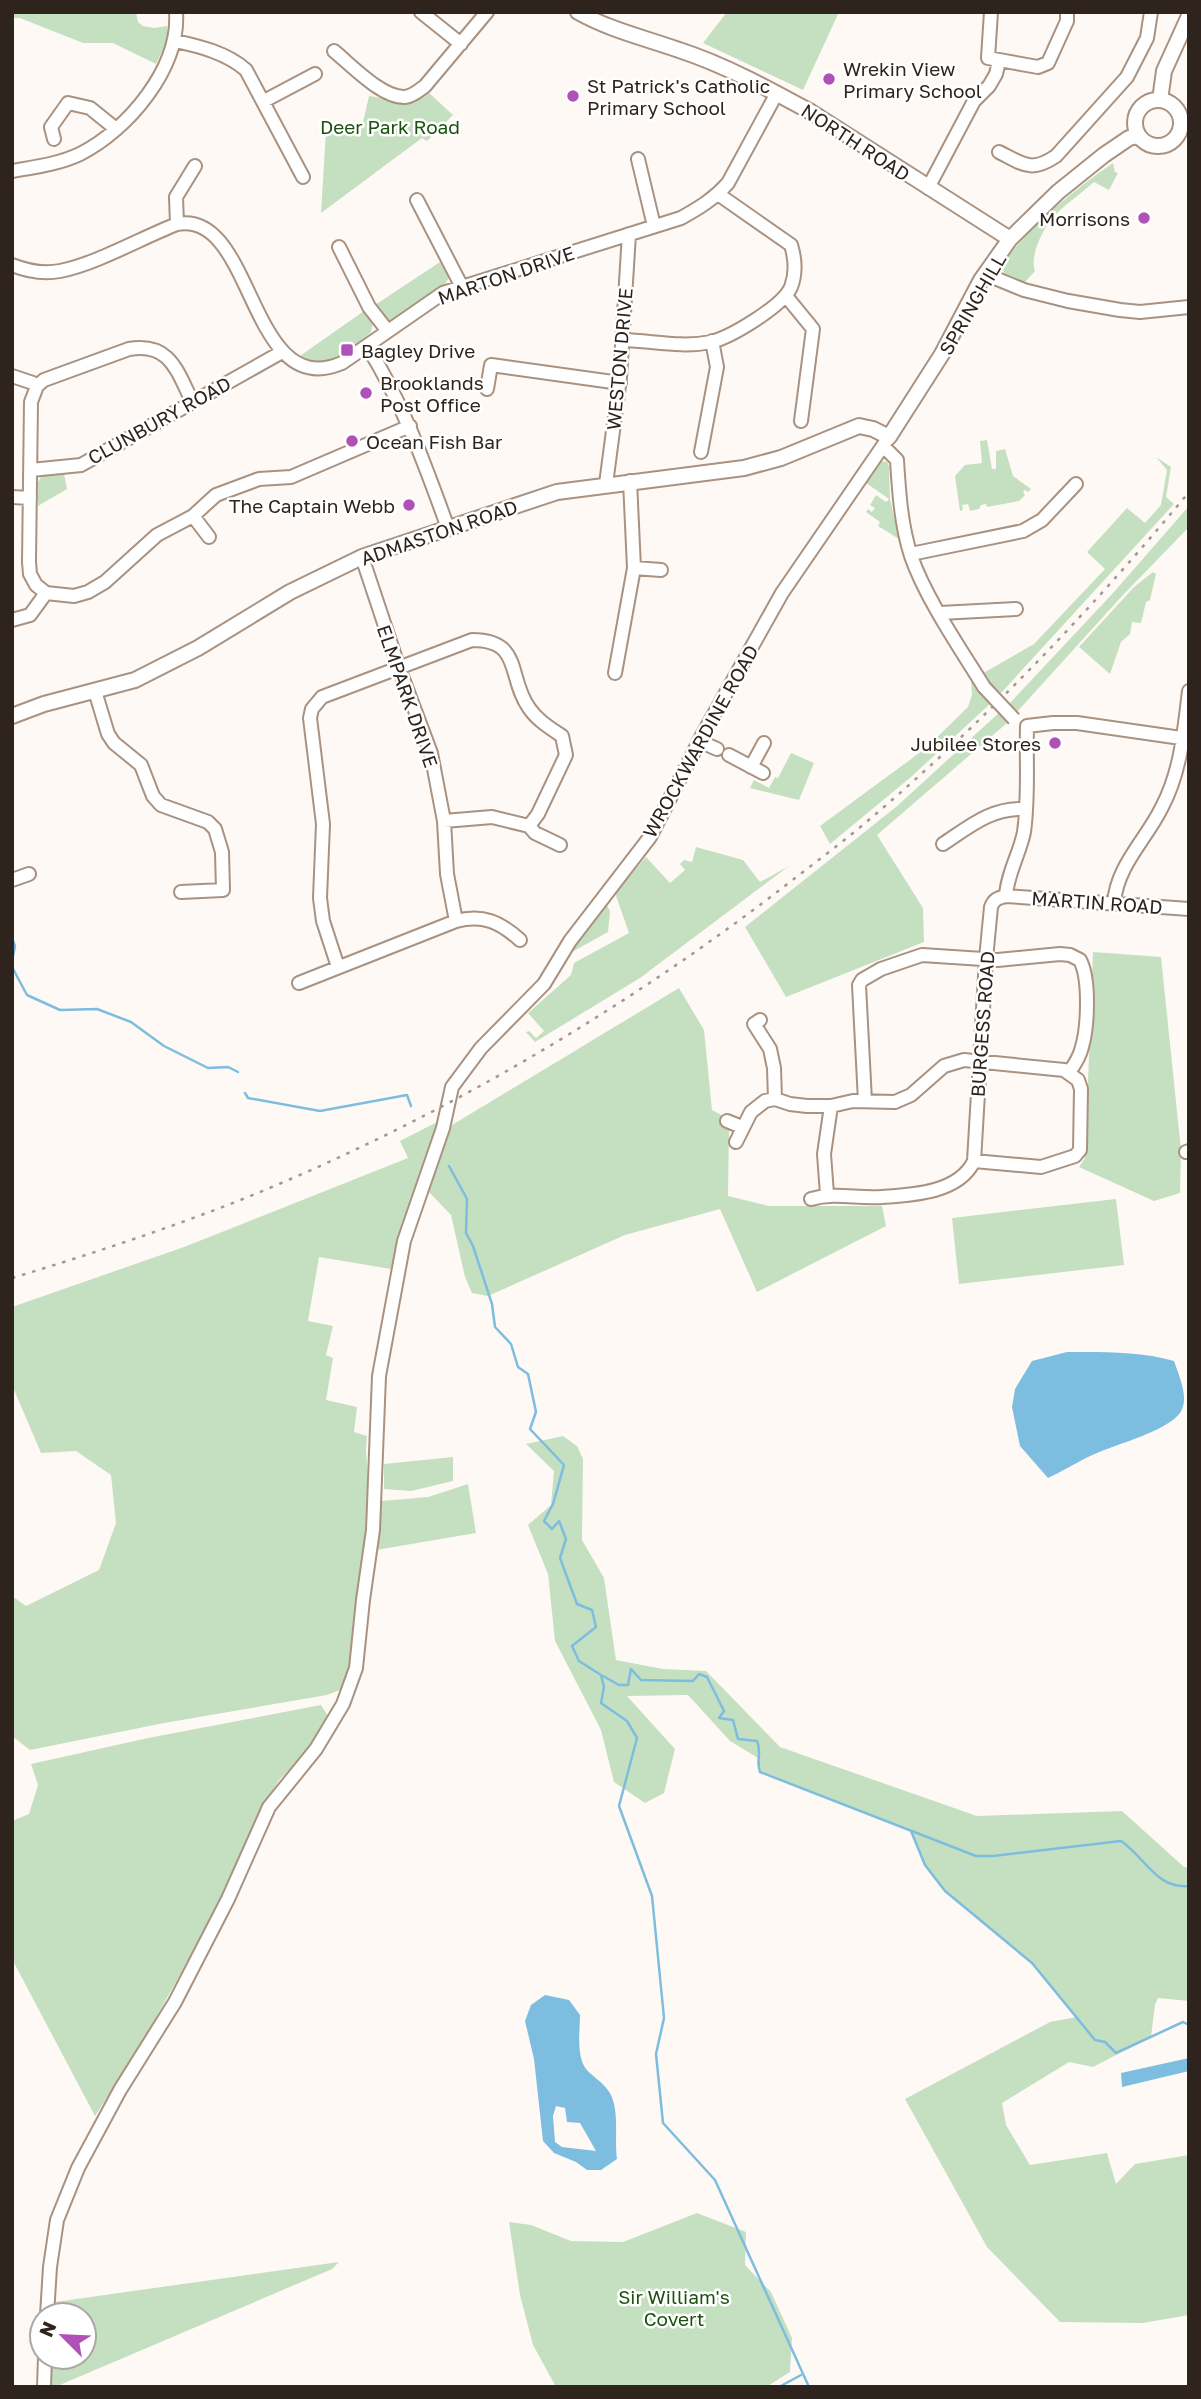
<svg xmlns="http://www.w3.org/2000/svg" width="1201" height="2399" viewBox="0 0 1201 2399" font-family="'Golos Text',sans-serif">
  <rect width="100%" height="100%" fill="#fff9f6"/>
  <path fill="#c5e0c0" d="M12 12H136L138 22 143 26 154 28 167 26V41L156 64 113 43H83L20 18H12Z
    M727 12H839L803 90 703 43Z
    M427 91 453 115 427 141 422 138 321 213 326 131H361L369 96 411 103Z
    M1113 163 1115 172 1118 173 1109 190 1094 182C1082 193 1067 203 1055 215 1044 227 1029 255 1035 271L1024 283C1012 281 1005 278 1001 266 1030 226 1072 191 1113 163Z
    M443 260 451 275 443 287 392 320H383L372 307Z
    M364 311 373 323 371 332 340 360 320 365 297 358Z
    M987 440 992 469H996V451L1005 449 1013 476 1031 489 1028 492 1025 490 1023 491 1025 495 1019 501 987 507 986 504 981 505 979 509 970 511 968 504 962 505 963 510 960 511 955 476 965 465 982 463 980 441Z
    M1156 457 1171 467 1166 497 1174 504 1001 693 980 675 1034 644 1105 569 1087 552 1127 508 1145 523 1161 505 1167 470Z
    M882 461 887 462 889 466 890 499 899 539 878 526 880 522 866 512 868 509 872 512 875 508 870 505 876 495 886 502 889 499 866 483Z
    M62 472 64 474 67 489 38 506V482L41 477Z
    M1189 506V527L1123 595 1016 713 1010 703 1113 593Z
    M1153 572 1156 574 1150 600 1146 602 1141 623 1132 622 1130 634 1121 642 1110 674 1079 647 1134 587Z
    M974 678 992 702 911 777 830 844 820 826 926 748 968 707 972 695 971 680Z
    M1002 710 1011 719 1007 723 877 835 923 908 924 942 786 997 745 927 896 807Z
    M791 753 814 763 799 800 750 788 754 780 769 788 775 777 778 778Z
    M696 847 743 860 760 882 789 866 640 978 535 1042 526 1032 529 1031 536 1038 544 1031 528 1013 571 975 574 963 629 933 615 893 646 857 670 883 685 870 680 864 684 860 692 862Z
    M606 904 610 911 608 932 572 952 570 948Z
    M1093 952 1161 957 1181 1150 1180 1193 1154 1201 1079 1167 1085 1158Z
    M679 988 704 1030 712 1110 723 1116 729 1130 728 1196 769 1206H882L886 1226 757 1292 720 1209 625 1235 488 1296 472 1293 465 1277 451 1215 427 1190 452 1125Z
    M439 1121 420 1171 391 1269 319 1257 308 1321 333 1326 326 1355 333 1358 326 1400 357 1407 354 1432 367 1436 366 1450 369 1499 362 1580 355 1613 352 1660 340 1690 327 1695 164 1723 30 1750 12 1736V1596L26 1606 99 1570 116 1523 111 1475 76 1451 41 1453 12 1385V1307L184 1247 408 1158 400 1141Z
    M1116 1199 1124 1265 959 1284 952 1218Z
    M563 1436 577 1446 583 1459 582 1540 604 1578 616 1660 663 1669 706 1671 780 1747 977 1816 1122 1811 1184 1867 1189 1868V2001L1158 1998 1155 2005 1151 2037 1093 2067 1069 2062 1002 2103 1006 2125 1030 2165 1107 2153 1116 2184 1135 2164 1189 2155V2315L1143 2323 1060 2322 987 2247 905 2099 1050 2022 1077 2017 1032 1962 945 1891 925 1865 911 1831 760 1772 757 1764 758 1758 730 1741 688 1695 627 1696 675 1749 664 1793 645 1803 614 1782 601 1730 555 1641 548 1574 528 1525 551 1505 554 1471 526 1444Z
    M453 1457V1481L411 1491 384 1489V1464Z
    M468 1484 476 1533 376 1550 382 1501 428 1497Z
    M321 1705 328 1716 307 1752 279 1780 264 1805 223 1897 138 2050 95 2116 12 1959V1821L29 1814 38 1785 31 1764 148 1738Z
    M697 2213 746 2232 745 2265 771 2292 792 2338 790 2372 766 2387H556L533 2345 520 2295 509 2222 531 2225 571 2241 623 2242Z
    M339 2262 332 2269 55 2387H50L52 2357H84V2315H55V2302Z"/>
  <path fill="#7dbddf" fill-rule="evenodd" d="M1067 1352C1103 1352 1139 1351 1174 1361 1179 1376 1190 1399 1180 1413 1167 1431 1117 1444 1097 1453 1080 1460 1065 1470 1048 1478L1020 1446 1012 1407 1015 1389 1032 1361Z
    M545 1995 569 2000 580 2015C580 2031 576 2055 586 2069 593 2077 604 2083 610 2093 620 2112 614 2138 617 2159L601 2170H587L576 2162 554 2153 543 2141 534 2059 525 2021 531 2005ZM556 2106 565 2108 567 2122 580 2123 596 2151 562 2147 555 2142 553 2116Z
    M1189 2058V2071L1122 2087 1121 2073Z"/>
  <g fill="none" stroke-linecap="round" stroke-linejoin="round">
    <path stroke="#7dbddf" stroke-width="2.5" d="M12 938 15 946 12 961
      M12 967 27 995 60 1010 97 1009 131 1022 164 1046 208 1068 228 1067 238 1072
      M245 1093 248 1098 320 1111 407 1095 411 1106
      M449 1166 467 1199 466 1233 473 1246 492 1304 495 1327 511 1344 518 1367 528 1374 536 1412 530 1429 564 1465 553 1504 544 1521 552 1529 559 1521 566 1539 560 1558 577 1604 592 1610 596 1627 572 1646 579 1661 601 1675 604 1687 601 1703 627 1721 637 1738 619 1806 652 1896 664 2018 656 2054 663 2123 715 2180 809 2387
      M603 1676 619 1685H628L631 1669 641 1680 693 1681 699 1674 707 1677 724 1711 719 1718 733 1720 738 1739 757 1741C762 1752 756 1761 760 1772L976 1856H993L1121 1841C1145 1857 1156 1889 1189 1886
      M911 1831 925 1865 945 1891 1032 1963 1095 2040 1105 2042 1116 2053 1183 2022 1189 2025
      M779 2387 801 2375"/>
    <defs>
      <path id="minor" d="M421 12 461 44
        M991 12 988 58 1038 67 1048 63 1067 21V12
        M175 41C199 46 227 53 246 70L303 177
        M334 51C351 65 382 98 405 97 413 96 418 91 425 86L487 12
        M264 101 315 74
        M54 139 51 127 68 103 90 108 116 129
        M999 152C1023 164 1031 173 1056 156L1127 77 1147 38 1151 12
        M638 159 654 226
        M12 171C35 167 59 164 80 154 128 130 180 68 176 12
        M928 188 974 101 989 86 996 74 999 61
        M417 200 462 287
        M177 224 176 197 195 166
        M339 247 369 307 387 330
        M12 265C27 271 44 274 60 271 96 264 141 238 177 224 255 209 248 403 342 363L443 293 681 218C699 208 714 199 728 183L777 93
        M985 274 1024 290 1068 301 1120 310 1140 312 1189 307
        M786 296 813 329 801 421
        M624 340C653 341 682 348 711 342 731 337 783 306 791 287 796 274 795 258 791 245L718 194
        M367 346C403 403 425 465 448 528
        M12 376 33 383 37 386
        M487 389 491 365 620 383
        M193 403C177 372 171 342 129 349L44 380 37 386 31 402 29 562 30 574 36 585 46 593 74 596 88 592 105 582 157 535 193 516 216 495 259 479 291 477 410 426
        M883 446 897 460C899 492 901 525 911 556 926 599 960 648 984 687
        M701 452 717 367 712 341
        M31 470 81 465 282 352
        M606 484 620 378 629 234
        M12 497 30 498
        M193 516 209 537
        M911 554 1023 531 1042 520 1076 484
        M362 557 399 668 431 753 444 821 447 874 456 921
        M634 568 661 570
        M940 613 1016 609
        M12 620 30 615 46 593
        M615 673 634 568 630 481
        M95 691 108 734 114 743 141 765 153 796 161 805 208 822 215 829 222 852 223 890 181 892
        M1027 726 1053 723H1077L1188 739
        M699 741 717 749
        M729 755 763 773
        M751 767 764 743
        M529 826 535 833 560 845
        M943 844C970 826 992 807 1026 809
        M12 880 29 874
        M1006 896C1007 874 1020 853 1024 832 1029 796 1026 762 1027 726
        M1114 903C1117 865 1146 840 1162 807 1181 771 1184 731 1189 691
        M338 967 323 921 320 898 323 824 310 718 312 709 322 697 472 640C523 640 507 677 529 708 537 720 550 728 562 736L566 755 538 814 529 826 492 817 444 821
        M299 983 456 921C483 914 500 922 520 940
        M760 1020 754 1024 770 1049 774 1068 775 1099
        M865 1101 859 985 862 980 881 969 922 955 998 960 1060 954 1070 955 1080 960C1090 979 1088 1026 1082 1047 1080 1056 1075 1064 1070 1071
        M727 1121 742 1127
        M736 1142 751 1112 765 1101 775 1099 790 1104 807 1106H831L853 1101 895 1102 911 1095 944 1066 964 1060 1064 1070 1078 1080 1081 1089 1080 1150 1075 1156 1041 1167 974 1161
        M1186 1152 1189 1151
        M827 1194 824 1154 831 1106
        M811 1199C836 1192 857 1199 882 1197 912 1195 959 1193 974 1161L986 959 991 907C994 899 998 898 1006 896L1189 909
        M47 2315 50 2267 57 2220 78 2168 120 2090 175 2002 228 1899 269 1807 316 1749 343 1704 356 1668 363 1600 373 1530 379 1376 404 1241 443 1128 452 1087 481 1048 544 984 570 941 650 837 703 734 782 593 889 437
        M44 2387 45 2357"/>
      <path id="tertiary" d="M578 12C610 30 645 38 679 50 725 65 769 89 811 112L1010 239
        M1135 123a23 23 0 1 1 46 0a23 23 0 1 1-46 0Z
        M1160 100 1164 71 1189 16
        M12 716 44 704 135 680 198 648 290 592 362 557 557 492 744 468 781 458 859 426 873 429 889 437 942 354 981 280 1010 239 1058 192 1104 155 1129 138 1139 136"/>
    </defs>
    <use href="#minor" stroke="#a99280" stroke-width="16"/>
    <use href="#tertiary" stroke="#a99280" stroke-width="18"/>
    <use href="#minor" stroke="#fff" stroke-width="12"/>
    <use href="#tertiary" stroke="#fff" stroke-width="14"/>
    <path stroke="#a09894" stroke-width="2.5" stroke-dasharray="3.5 7" stroke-linecap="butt" d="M12 1278C88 1255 164 1230 238 1201 432 1123 615 1016 781 889 813 864 847 839 877 813 991 715 1094 607 1189 492"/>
    <defs>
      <path id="minor-bridge" d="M984 687 1014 719"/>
    </defs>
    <use href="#minor-bridge" stroke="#a99280" stroke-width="16" stroke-linecap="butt"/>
    <use href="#minor-bridge" stroke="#fff" stroke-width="12"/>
  </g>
  <g fill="#b050b9" stroke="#fff" stroke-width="2.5">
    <circle cx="829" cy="79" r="7"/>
    <circle cx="573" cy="96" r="7"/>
    <circle cx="1144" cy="218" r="7"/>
    <rect x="340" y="343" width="14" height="14" rx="3.5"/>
    <circle cx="366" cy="393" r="7"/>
    <circle cx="352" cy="441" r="7"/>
    <circle cx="409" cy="505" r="7"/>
    <circle cx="1055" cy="743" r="7"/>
  </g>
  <g text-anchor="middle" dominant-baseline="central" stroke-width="5" stroke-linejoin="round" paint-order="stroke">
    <g font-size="19" fill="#2e241d" stroke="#fff" text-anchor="start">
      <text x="843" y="68">Wrekin View<tspan x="843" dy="22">Primary School</tspan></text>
      <text x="587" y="85">St Patrick's Catholic<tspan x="587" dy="22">Primary School</tspan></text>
      <text x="1130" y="218" text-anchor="end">Morrisons</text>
      <text x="361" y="350">Bagley Drive</text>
      <text x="380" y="382">Brooklands<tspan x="380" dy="22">Post Office</tspan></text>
      <text x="366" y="441">Ocean Fish Bar</text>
      <text x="395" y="505" text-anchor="end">The Captain Webb</text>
      <text x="1041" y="743" text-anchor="end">Jubilee Stores</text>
    </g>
    <g font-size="19" fill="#1b510f" stroke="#fff">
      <text x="390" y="126">Deer Park Road</text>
      <text x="674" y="2296">Sir William's<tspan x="674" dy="22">Covert</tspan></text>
    </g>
    <g font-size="19" fill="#2e241d" stroke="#fff">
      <text transform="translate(856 142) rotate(33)">NORTH ROAD</text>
      <text transform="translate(506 275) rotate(-19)">MARTON DRIVE</text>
      <text transform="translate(972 304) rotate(-60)">SPRINGHILL</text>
      <text transform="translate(619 359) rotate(-85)">WESTON DRIVE</text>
      <text transform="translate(159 420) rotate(-29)">CLUNBURY ROAD</text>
      <text transform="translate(439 532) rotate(-19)">ADMASTON ROAD</text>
      <text transform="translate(408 696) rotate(71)">ELMPARK DRIVE</text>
      <text transform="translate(700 741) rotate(-61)">WROCKWARDINE ROAD</text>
      <text transform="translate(1097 902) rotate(4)">MARTIN ROAD</text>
      <text transform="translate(982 1024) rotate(-86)">BURGESS ROAD</text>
    </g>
  </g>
  <rect width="1201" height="2399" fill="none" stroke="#2e241d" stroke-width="28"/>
  <g transform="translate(63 2336) rotate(294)"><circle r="33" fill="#ffffff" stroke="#aba7a5" stroke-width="2"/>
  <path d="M0-5L12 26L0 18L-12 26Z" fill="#b050b9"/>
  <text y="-10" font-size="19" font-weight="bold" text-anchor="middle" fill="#2e241d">N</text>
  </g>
</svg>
